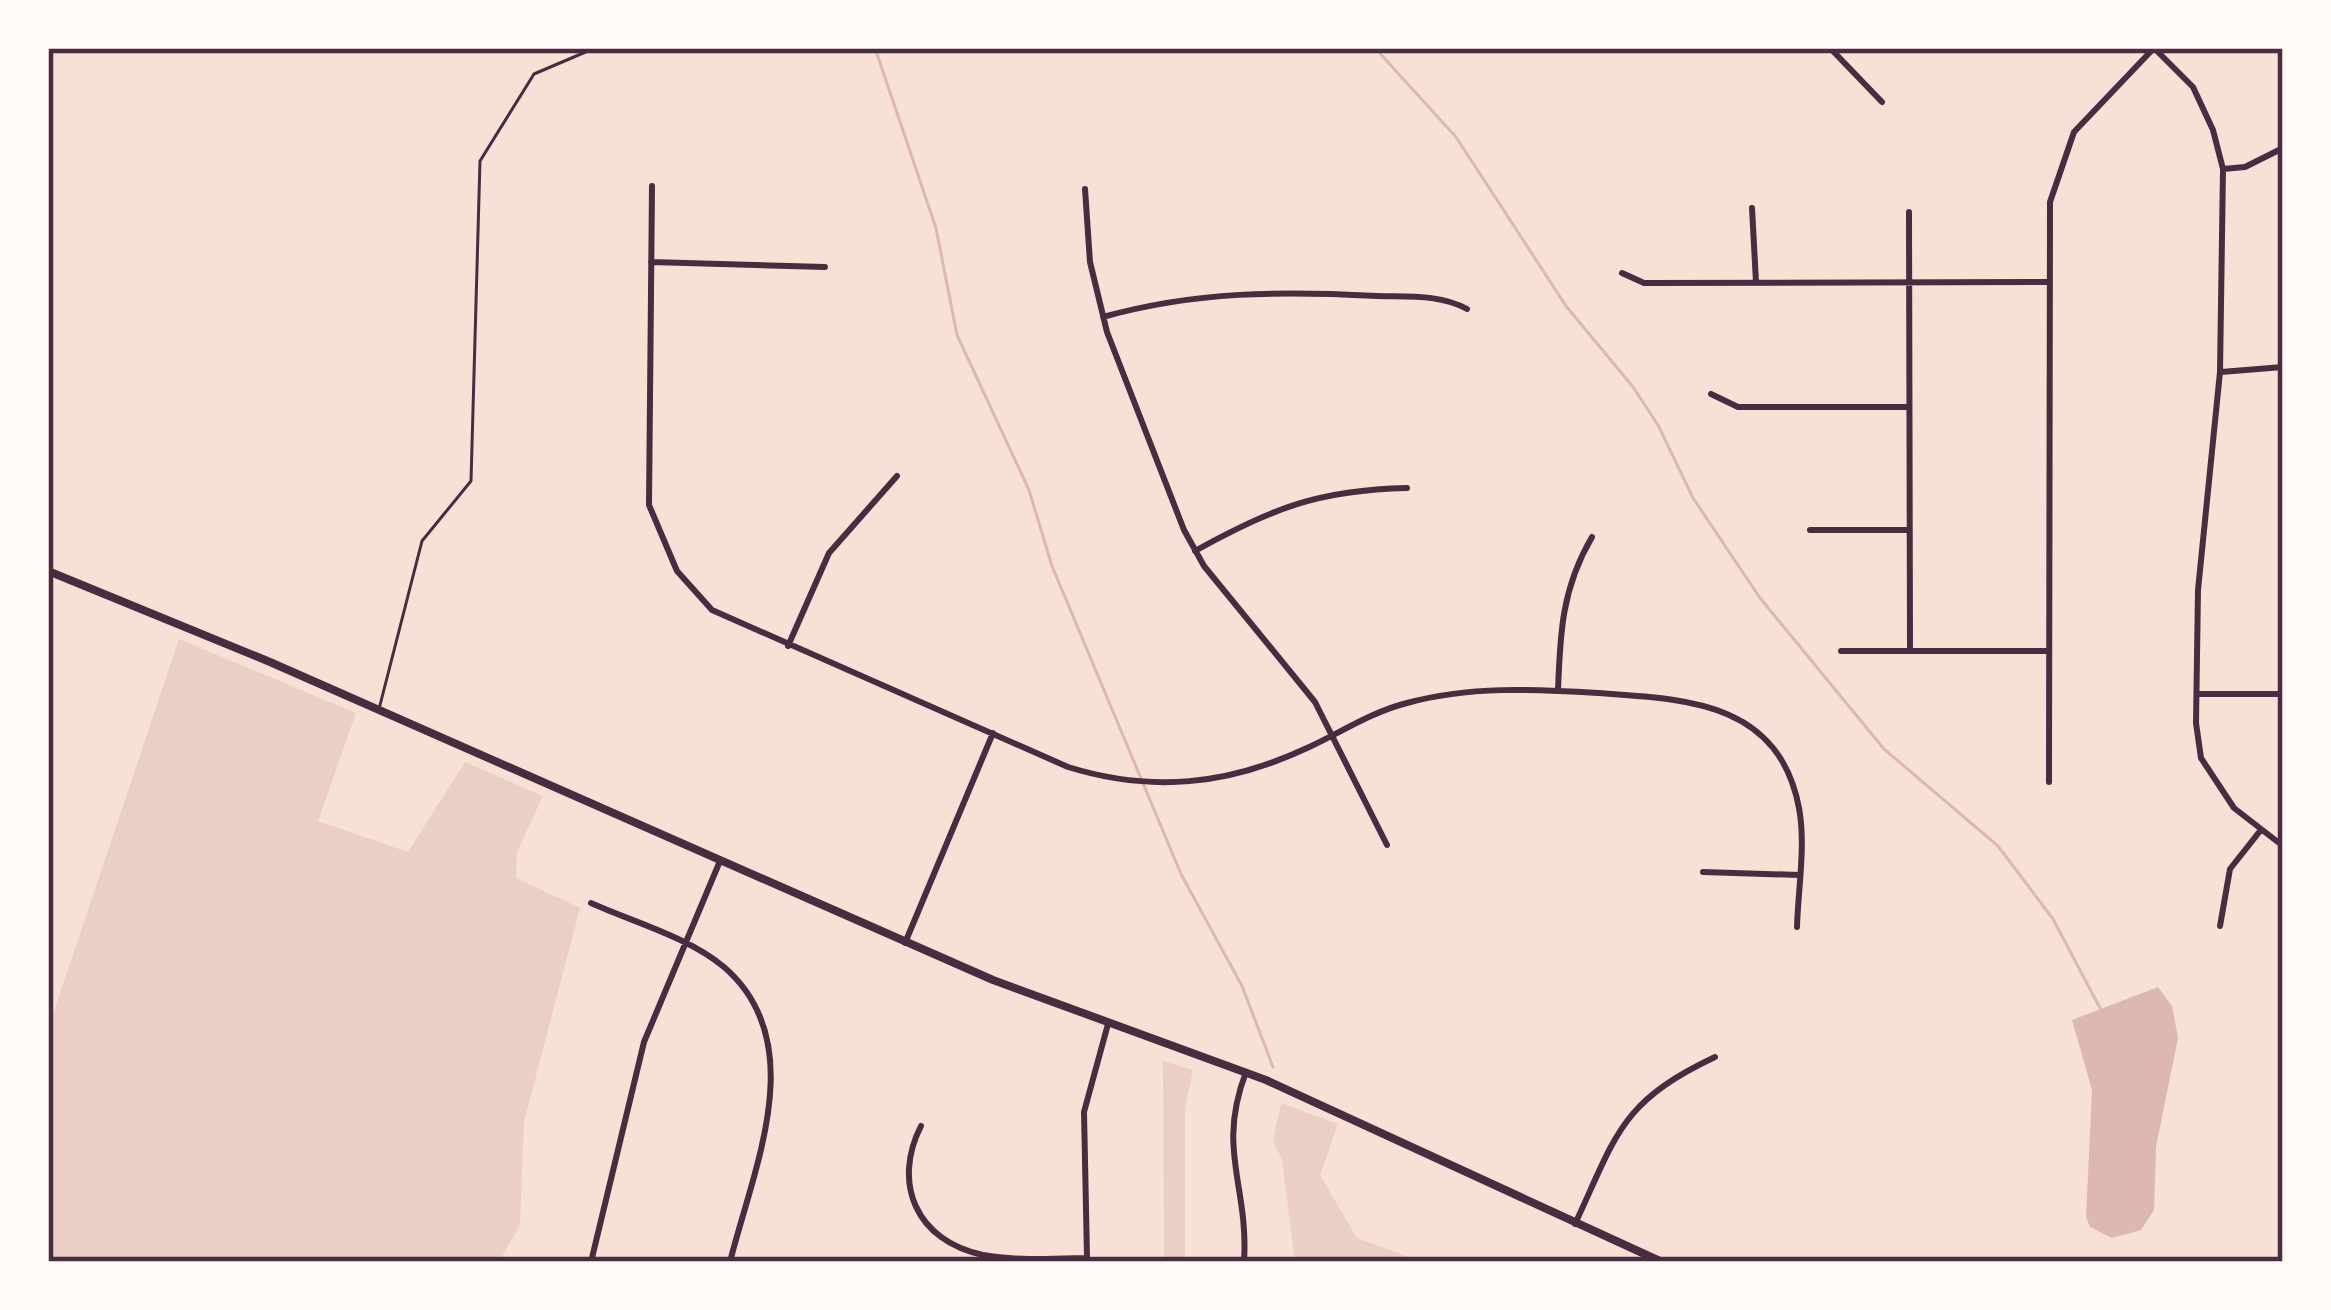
<svg xmlns="http://www.w3.org/2000/svg" width="2331" height="1310" viewBox="0 0 2331 1310" font-family="'DM Sans',sans-serif">
  <rect width="100%" height="100%" fill="#f7e1d7"/>
  <path fill="#ebcfc5" d="M179 639 356 713 318 821 408 852 465 762 543 796 517 852 516 878 580 908 524 1122 520 1225 499 1262H48V1029Z
    M1163 1061 1193 1070 1185 1108V1262H1164Z
    M1281 1103 1338 1124 1320 1175 1357 1238 1423 1262H1295L1282 1159 1273 1142Z"/>
  <path fill="#dcb8b0" d="M2158 987 2172 1006 2178 1038 2156 1147 2154 1210 2141 1230 2112 1238 2090 1227 2086 1217 2092 1090 2072 1020Z"/>
  <g fill="none" stroke-linecap="round" stroke-linejoin="round">
    <path stroke="#dcb8b0" stroke-width="3" d="M875 48 936 228 957 335 1029 490 1052 566 1181 874 1242 986 1273 1067
      M1375 48 1456 137 1566 306 1633 387 1658 425 1693 498 1760 598 1884 749 1998 846 2053 919 2100 1008"/>
    <path stroke="#4a2c40" stroke-width="3" d="M379 709 422 541 471 481 480 161 534 74 595 48"/>
    <path stroke="#4a2c40" stroke-width="6" d="M1830 48 1882 102
      M2154 48 2193 87 2213 130 2223 169 2220 372 2198 590 2196 723 2201 758 2234 808 2283 846
      M2223 169 2245 167 2283 148
      M652 186 649 505 677 571 712 610 1068 767C1152 793 1228 785 1307 748 1340 733 1371 712 1407 703 1469 686 1534 689 1598 693 1685 699 1779 701 1799 808 1806 845 1798 890 1797 927
      M1085 189 1090 262 1107 332 1184 530 1204 566 1315 702 1387 845
      M1752 208 1756 282
      M1909 212 1910 651
      M651 262 825 267
      M1622 273 1644 283 2050 282
      M1103 317C1196 291 1281 291 1377 296 1407 297 1440 294 1467 309
      M2221 372 2283 367
      M1711 394 1738 407H1907
      M1810 530H1909
      M1195 551C1272 508 1319 490 1407 488
      M788 646 829 553 897 476
      M1841 651H2049
      M1558 691C1560 633 1562 588 1592 537
      M2198 694H2283
      M2049 782 2050 202 2074 132 2154 48
      M1703 872 1799 875
      M591 903C633 922 688 937 724 967 812 1043 753 1169 730 1262
      M2220 926 2230 869 2260 831
      M905 943 993 733
      M921 1126C892 1183 916 1241 983 1255 1017 1261 1052 1259 1087 1258
      M1575 1224C1617 1134 1620 1102 1715 1057
      M1087 1257 1084 1112 1108 1024
      M591 1262 644 1042 720 861
      M1244 1262C1249 1185 1216 1151 1246 1072"/>
    <path stroke="#4a2c40" stroke-width="8" d="M48 571 270 662 993 980 1266 1080 1662 1262"/>
  </g>
  <rect width="2331" height="1310" fill="none" stroke="#fffaf5" stroke-width="102"/>
  <rect x="51" y="51" width="2229" height="1208" fill="none" stroke="#4a2c40" stroke-width="4.5"/>
</svg>
